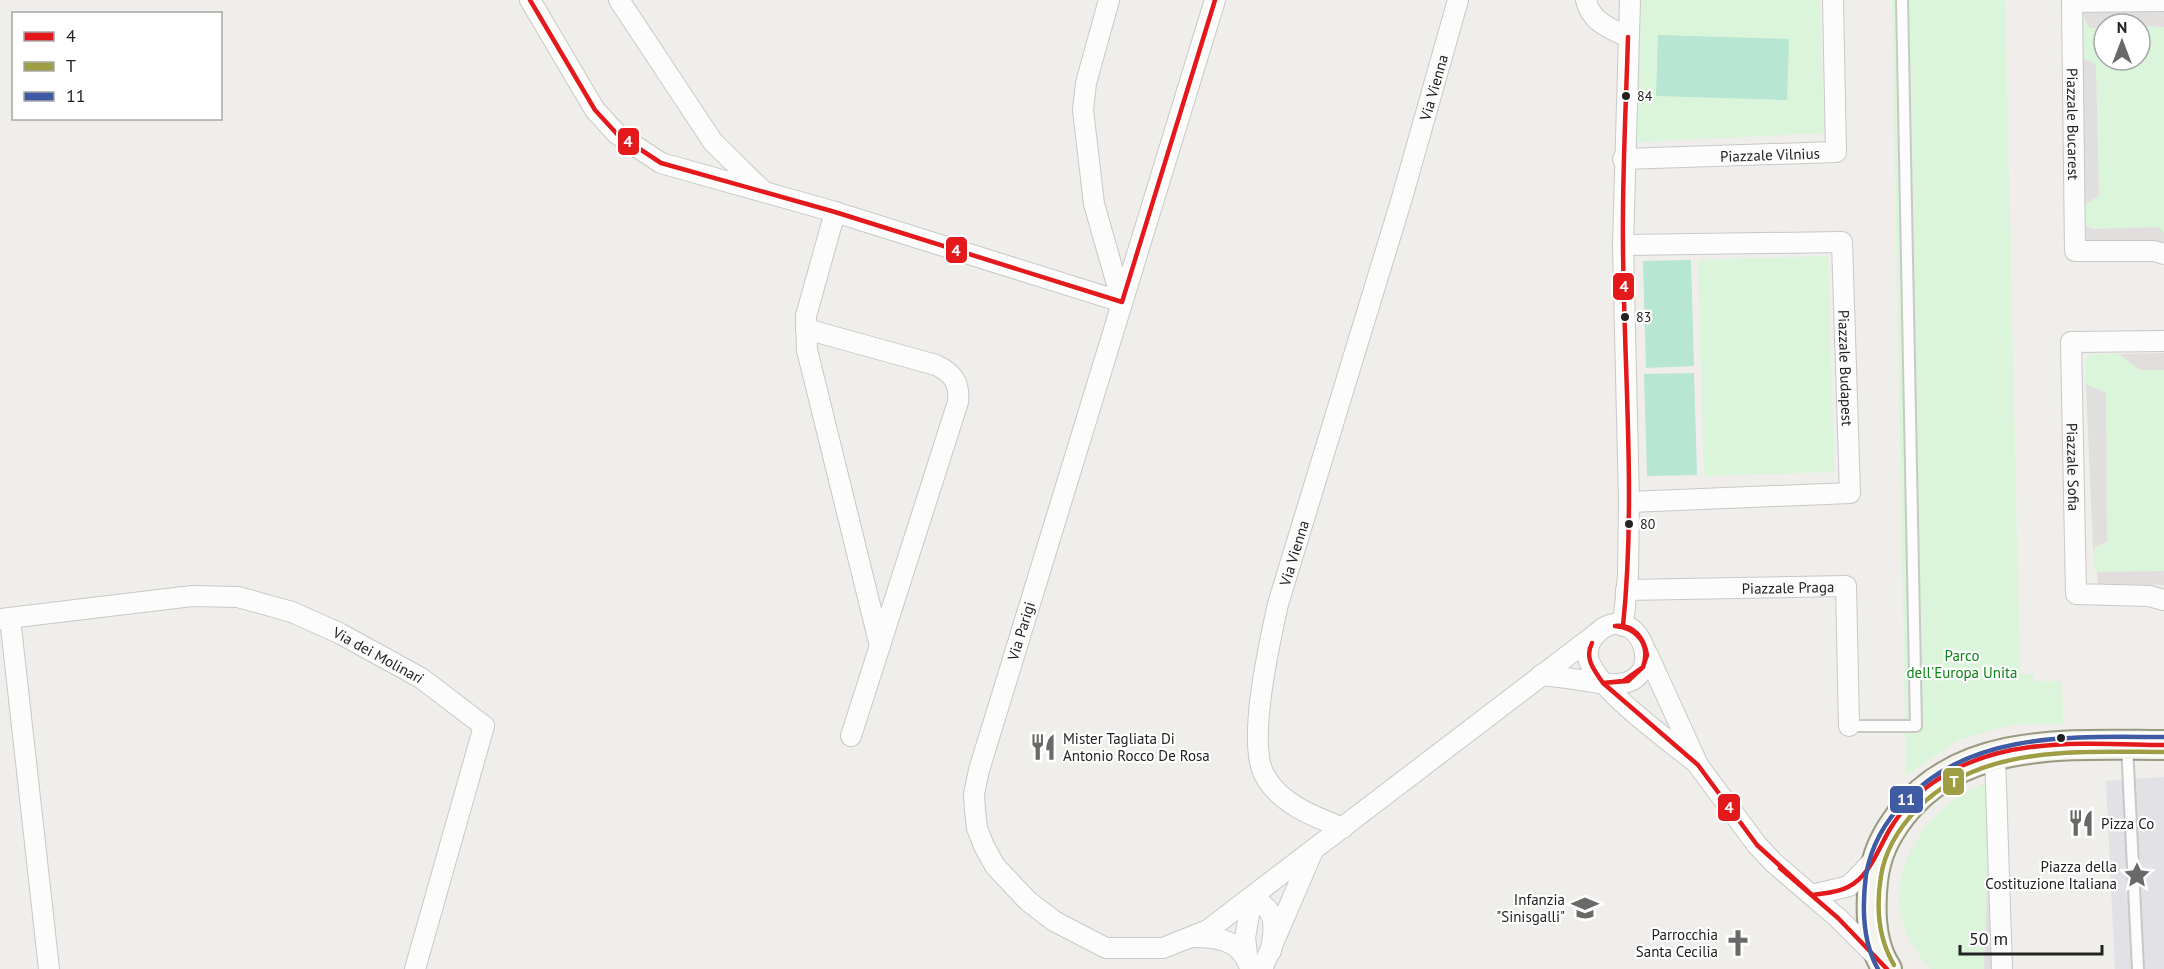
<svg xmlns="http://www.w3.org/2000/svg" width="2164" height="969" viewBox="0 0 2164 969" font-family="'PT Sans',sans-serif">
  <rect width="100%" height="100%" fill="#f0eeeb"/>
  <path fill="#daf5da" d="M1639 0H1820L1824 133 1638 142Z
    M1892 0H2005L2020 674H2033L2034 681H2062L2063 724 2011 725 1958 740 1906 776Z
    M2081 10 2090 28H2104V60H2140V27H2164V233L2158 227 2093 229 2085 224V204L2099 195 2096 64 2078 56Z
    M1828 256 1834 472 1704 476 1698 260Z
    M2090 354H2118L2140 370H2164V571L2097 572 2094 569 2093 549 2107 541 2106 394 2086 384V359Z
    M1991 783 1984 969H1930C1916 952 1904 934 1900 912 1892 857 1938 795 1991 783Z"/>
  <path fill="#b7e6d2" d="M1658 35 1789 39 1787 100 1656 96Z
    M1691 260 1694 366 1646 368 1643 261Z
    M1694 373 1697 475 1647 476 1644 374Z"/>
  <path fill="#e0dfde" d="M2164 9V27L2104 24V28H2089L2081 10Z
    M2078 56 2096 64 2099 196 2085 204Z
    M2086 226 2093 229 2158 227 2164 233V242L2086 241Z
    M2164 353V370H2140L2118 354Z
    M2086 384 2106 393 2107 541 2093 549Z
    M2164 571V585L2098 584 2097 572Z
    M1999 780 2001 969H1984L1991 784 1978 786Z"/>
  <path fill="#e2e1e5" d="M2164 777V969H2115L2106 781Z"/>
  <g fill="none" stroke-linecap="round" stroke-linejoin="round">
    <defs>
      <path id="lane" d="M1849 726H1916L1902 0
        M2127 745 2138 969"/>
      <g id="street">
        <path d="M530 0 595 110 617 134 661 163 835 212 1122 302"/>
        <path d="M619 0 713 142 764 192"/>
        <path d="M1109 0 1086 83 1083 110 1094 204 1122 302"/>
        <path d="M1215 0 979 770 974 794 975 810 977 828 984 846 995 866 1028 901 1054 921 1106 948H1163L1208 930 1596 634"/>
        <path d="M1586 0C1591 22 1609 28 1628 37"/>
        <path id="s1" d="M2164 1 2072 2 2075 251H2154L2164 254"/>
        <path id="s2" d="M1623 159 1836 152 1833 0"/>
        <path d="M835 212 806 316 807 350 880 646"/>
        <path id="s3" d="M1623 245 1842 242 1850 493 1629 502"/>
        <path d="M806 329 936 365C953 373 960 383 958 402L851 736"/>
        <path id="s4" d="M2164 341 2071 342 2076 594 2149 596 2164 600"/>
        <path id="s5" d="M1626 590 1846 586 1849 726"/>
        <path d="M10 618 49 969"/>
        <path id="s6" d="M0 619 192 596 238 597 292 612 339 633 421 678 484 726 415 969"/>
        <path d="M1623 626 1628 576 1629 502 1623 245 1630 0"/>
        <path d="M1647 653 1698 765 1757 845 1774 863 1838 918 1879 959"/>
        <path d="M1541 675C1561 677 1581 680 1600 683 1680 696 1638 590 1595 635 1589 642 1586 652 1589 661 1600 691 1667 739 1694 761"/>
        <path d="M1995 755 2002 969"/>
        <path id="s7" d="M1343 828C1315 817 1280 804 1265 776 1246 744 1270 641 1278 604L1402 198 1458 0"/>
        <path d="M1812 895 1849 886 1876 858"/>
        <path d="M1193 937C1216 937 1238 939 1248 963"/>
        <path d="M1248 961 1245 938 1252 897C1278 912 1275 923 1271 951"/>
        <path d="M1262 969 1312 853"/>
      </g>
      <path id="secondary" d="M1887 969C1870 944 1870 910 1873 881 1876 855 1885 836 1901 815 1962 735 2074 745 2164 745"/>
    </defs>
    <use href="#lane" stroke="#c9c8c7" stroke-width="14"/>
    <use href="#street" stroke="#c9c8c7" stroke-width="22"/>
    <use href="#secondary" stroke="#999a82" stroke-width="32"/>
    <use href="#lane" stroke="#fdfcfc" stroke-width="10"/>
    <use href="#street" stroke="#fdfcfc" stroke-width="20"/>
    <use href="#secondary" stroke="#f4f4ed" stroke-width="28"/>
    <defs>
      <path id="bus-1" d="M530 0 595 110 617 134 661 163 835 212 1122 302
        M1122 302 1215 0
        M1615 626C1637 628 1651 644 1643 667
        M1615 626C1634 624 1644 638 1647 655L1643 667
        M1623 626C1636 500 1624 373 1623 247 1622 177 1626 107 1628 37
        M1592 643C1584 658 1594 670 1603 683
        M1603 683 1623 681 1643 667
        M1603 683 1628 681 1643 667
        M1603 683 1698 765 1757 845 1812 895C1824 893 1837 893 1848 887 1870 876 1878 849 1890 829 1901 811 1916 794 1934 782 2000 735 2087 744 2164 745
        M1780 868 1838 918 1887 969"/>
      <path id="bus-2" d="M1894 965C1878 938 1876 907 1881 876 1885 850 1899 828 1917 809 1980 744 2080 752 2164 752"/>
      <path id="bus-3" d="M1878 969C1862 941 1862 906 1866 875 1871 846 1885 821 1906 800 1973 730 2075 737 2164 737"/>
    </defs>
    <use href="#bus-1" stroke="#fff" stroke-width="9"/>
    <use href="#bus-2" stroke="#fff" stroke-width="9"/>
    <use href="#bus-3" stroke="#fff" stroke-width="9"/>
    <use href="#bus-1" stroke="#e4191c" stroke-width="4.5"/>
    <use href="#bus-2" stroke="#9f9e44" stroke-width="4.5"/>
    <use href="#bus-3" stroke="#3e5ba3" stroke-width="4.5"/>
  </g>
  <defs>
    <symbol id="restaurant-bare" viewBox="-9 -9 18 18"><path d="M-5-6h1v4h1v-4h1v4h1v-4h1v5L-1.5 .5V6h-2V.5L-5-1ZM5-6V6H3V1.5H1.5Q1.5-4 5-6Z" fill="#6a6968" stroke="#fff" stroke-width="2.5" paint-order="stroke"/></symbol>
    <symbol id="sight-bare" viewBox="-9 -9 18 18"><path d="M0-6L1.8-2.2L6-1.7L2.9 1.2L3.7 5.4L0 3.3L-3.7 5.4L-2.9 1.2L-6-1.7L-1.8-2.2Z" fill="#6a6968" stroke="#fff" stroke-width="2.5" paint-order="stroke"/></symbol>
    <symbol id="school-bare" viewBox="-9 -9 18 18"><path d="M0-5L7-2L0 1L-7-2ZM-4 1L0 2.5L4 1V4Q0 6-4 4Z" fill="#6a6968" stroke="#fff" stroke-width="2.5" paint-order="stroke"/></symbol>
    <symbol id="church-bare" viewBox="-9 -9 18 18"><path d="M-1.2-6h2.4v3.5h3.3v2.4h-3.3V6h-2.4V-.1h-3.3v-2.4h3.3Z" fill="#6a6968" stroke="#fff" stroke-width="2.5" paint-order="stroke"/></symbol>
  </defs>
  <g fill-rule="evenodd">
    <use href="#restaurant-bare" x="1024" y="728" width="38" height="38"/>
    <use href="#restaurant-bare" x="2062" y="804" width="38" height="38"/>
    <use href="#sight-bare" x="2118" y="856" width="38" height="38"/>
    <use href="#school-bare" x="1566" y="889" width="38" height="38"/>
    <use href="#church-bare" x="1719" y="924" width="38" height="38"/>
  </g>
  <g fill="#222" stroke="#fff" stroke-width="2">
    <circle cx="1626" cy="96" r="5"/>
    <circle cx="1625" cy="317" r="5"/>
    <circle cx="1629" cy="524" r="5"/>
    <circle cx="2061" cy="738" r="5"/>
  </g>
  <g text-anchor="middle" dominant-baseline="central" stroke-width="4.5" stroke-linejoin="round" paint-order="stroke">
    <g font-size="14" fill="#222" stroke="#fff" text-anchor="start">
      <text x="1637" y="96">84</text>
      <text x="1636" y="317">83</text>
      <text x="1640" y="524">80</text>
    </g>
    <g font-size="15" fill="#222" stroke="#fff">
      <text stroke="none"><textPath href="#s7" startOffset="810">Via Vienna</textPath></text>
      <text stroke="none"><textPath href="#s1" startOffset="214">Piazzale Bucarest</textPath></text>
      <text stroke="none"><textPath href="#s2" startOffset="147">Piazzale Vilnius</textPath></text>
      <text stroke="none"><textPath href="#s3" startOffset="345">Piazzale Budapest</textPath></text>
      <text stroke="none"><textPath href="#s4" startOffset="218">Piazzale Sofia</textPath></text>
      <text stroke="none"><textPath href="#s7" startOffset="324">Via Vienna</textPath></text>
      <text stroke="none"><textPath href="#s5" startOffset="162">Piazzale Praga</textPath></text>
      <text transform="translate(1021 631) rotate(-73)">Via Parigi</text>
      <text stroke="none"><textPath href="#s6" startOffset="392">Via dei Molinari</textPath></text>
    </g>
    <g font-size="15" fill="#0c8416" stroke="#fff">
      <text x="1962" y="655">Parco<tspan x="1962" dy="17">dell'Europa Unita</tspan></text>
    </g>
    <g font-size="15" fill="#222" stroke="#fff" text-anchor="end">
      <text x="1063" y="738" text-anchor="start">Mister Tagliata Di<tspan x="1063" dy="17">Antonio Rocco De Rosa</tspan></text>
      <text x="2101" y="823" text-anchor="start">Pizza Co</text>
      <text x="2117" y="866">Piazza della<tspan x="2117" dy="17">Costituzione Italiana</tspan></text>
      <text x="1565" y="899">Infanzia<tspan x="1565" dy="17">"Sinisgalli"</tspan></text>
      <text x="1718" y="934">Parrocchia<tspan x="1718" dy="17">Santa Cecilia</tspan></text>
    </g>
  </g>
  <g stroke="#fff" stroke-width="2">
    <rect x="617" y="127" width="23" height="29" rx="6" fill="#e4191c"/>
    <rect x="945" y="236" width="23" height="28" rx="6" fill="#e4191c"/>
    <rect x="1612" y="272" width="23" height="29" rx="6" fill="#e4191c"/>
    <rect x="1942" y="767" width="23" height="29" rx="6" fill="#9f9e44"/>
    <rect x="1889" y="785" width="35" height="29" rx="6" fill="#3e5ba3"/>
    <rect x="1717" y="793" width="24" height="29" rx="6" fill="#e4191c"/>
  </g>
  <g font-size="16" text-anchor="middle" font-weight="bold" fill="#fff">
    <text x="628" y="147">4</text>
    <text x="956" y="256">4</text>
    <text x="1624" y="292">4</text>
    <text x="1954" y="787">T</text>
    <text x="1906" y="805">11</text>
    <text x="1729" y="813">4</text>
  </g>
  <rect x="12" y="12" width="210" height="108" fill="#ffffff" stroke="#a7a7a7" stroke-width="1.5"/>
  <rect x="24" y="32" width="30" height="9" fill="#e4191c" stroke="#a7a7a7" stroke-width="1.5"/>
  <text x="66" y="42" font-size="18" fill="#222222">4</text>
  <rect x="24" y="62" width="30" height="9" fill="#9f9e44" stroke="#a7a7a7" stroke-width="1.5"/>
  <text x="66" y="72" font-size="18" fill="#222222">T</text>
  <rect x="24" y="92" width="30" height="9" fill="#3e5ba3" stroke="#a7a7a7" stroke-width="1.5"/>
  <text x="66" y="102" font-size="18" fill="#222222">11</text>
  <g transform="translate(2122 42)"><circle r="28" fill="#ffffff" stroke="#a7a7a7" stroke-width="1.5"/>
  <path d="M0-4.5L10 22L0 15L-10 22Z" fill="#6a6968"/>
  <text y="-9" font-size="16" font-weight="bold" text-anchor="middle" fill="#222222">N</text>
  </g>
  <path d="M1960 945v9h142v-9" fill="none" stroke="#222222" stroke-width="3"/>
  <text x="1969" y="945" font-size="18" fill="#222222" stroke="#ffffff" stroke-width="4.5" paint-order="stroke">50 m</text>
</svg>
